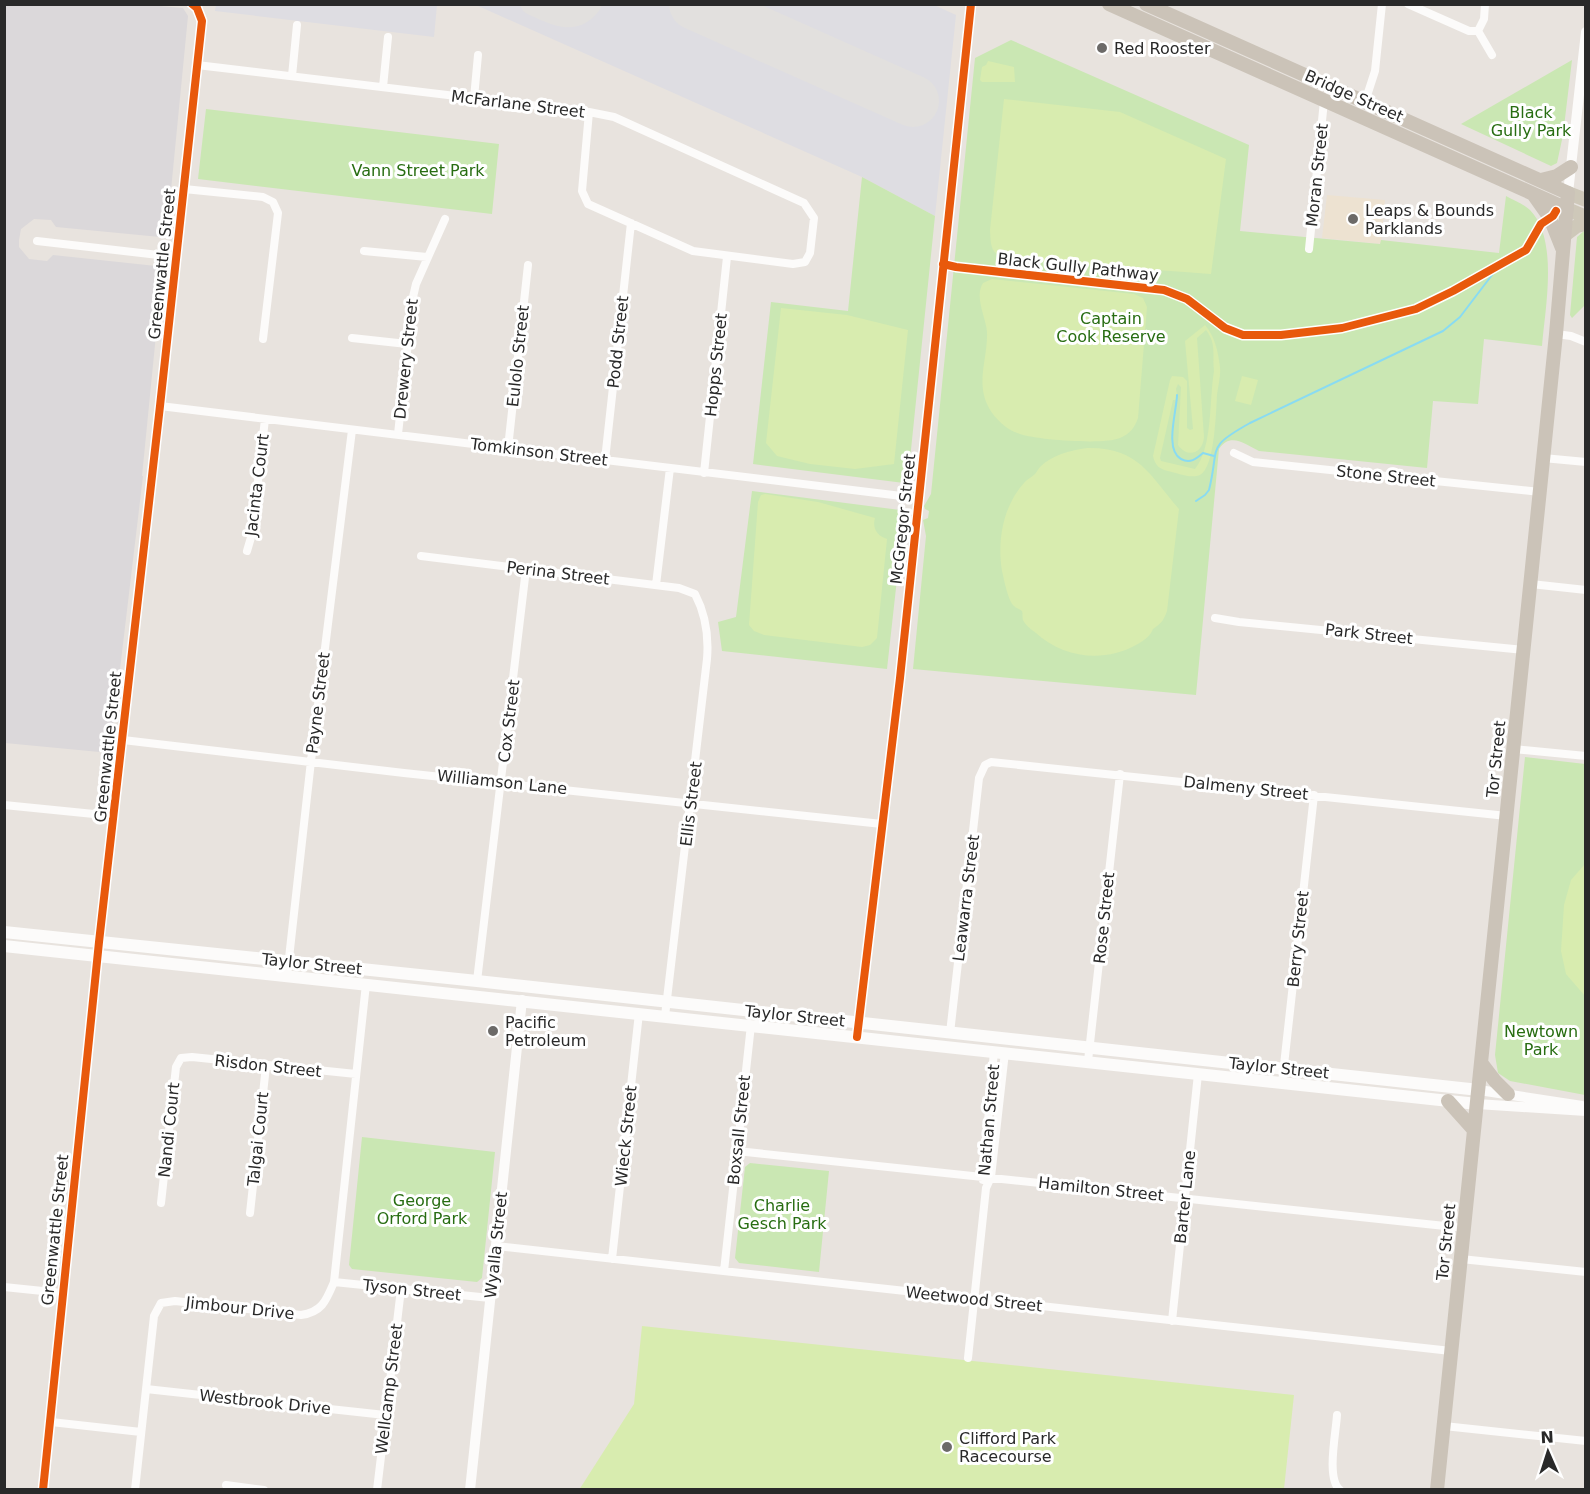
<svg xmlns="http://www.w3.org/2000/svg" width="1590" height="1494" viewBox="0 0 1590 1494" font-family="'DejaVu Sans',sans-serif">
  <rect width="100%" height="100%" fill="#e8e3de"/>
  <path fill="#dbd8da" d="M4 5H147L183 8 188 16 167 231 160 237 56 227 51 220 34 219 21 229 19 240V247L29 259 47 261 53 255 156 266 162 274 142 476H143L110 753 5 743Z"/>
  <path fill="#ede2d1" d="M1327 195 1385 200 1381 244 1322 238Z"/>
  <path fill="#dedde2" d="M932 4 956 15 935 216 862 177 476 5Z
    M216 5V4L437 5 434 37 215 11Z"/>
  <path fill="#cae7b3" d="M1011 40 1249 145 1240 231 1380 244 1381 240 1499 253 1506 196C1513 200 1524 204 1530 210 1559 240 1545 308 1542 346L1484 339 1478 404 1433 401 1427 468 1259 451C1245 444 1230 432 1219 449L1196 695 913 669 926 536 923 520 928 518 929 511 925 509 924 506 931 494 975 58Z
    M1572 60 1563 135 1557 163 1551 166 1461 124Z
    M206 109 499 144 492 214 198 179Z
    M862 177 935 216 908 479 904 483 753 464 771 302 848 311Z
    M1584 231 1585 305 1572 318 1570 315 1577 237Z
    M752 491 900 510 904 516 887 669 722 651 718 622 736 617Z
    M1525 757 1585 764V1095L1510 1081 1498 1073 1495 1055Z
    M362 1137 495 1152 482 1278 477 1282 352 1269 349 1265Z
    M750 1163 829 1171 819 1272 739 1263 735 1258 745 1167Z"/>
  <path fill="#d8ecaf" fill-rule="evenodd" d="M988 61 1014 67 1015 82H982L980 80 982 67 986 65Z
    M1004 99 1120 112 1226 159 1211 274 1010 259C990 255 991 247 990 230Z
    M992 279 1134 294 1143 298 1147 307 1138 418C1135 427 1130 434 1120 438 1104 445 1038 440 1020 434 1007 430 996 420 989 408 975 383 988 358 987 332 986 317 974 297 983 283Z
    M781 308 847 315 908 330 894 464 855 469 810 464 777 456 766 443Z
    M1205 325C1215 337 1218 351 1220 367 1221 376 1218 386 1217 395 1216 411 1215 467 1200 475 1191 479 1177 473 1168 471 1159 469 1155 465 1153 456L1170 380 1172 376 1183 377 1187 381V428L1190 430 1193 429 1185 341ZM1206 330C1217 344 1212 356 1214 371 1209 400 1213 447 1195 469L1161 461 1160 458 1173 400H1178L1176 389 1178 384 1181 387 1178 445C1188 459 1203 453 1204 437L1197 338Z
    M1242 376 1258 380 1251 405 1235 401Z
    M1087 448C1138 447 1149 474 1179 509L1167 611C1163 622 1161 623 1153 629 1150 637 1143 641 1136 645 1104 663 1063 658 1036 633 1032 630 1025 625 1023 620 1022 617 1023 614 1022 611 1019 609 1016 608 1014 606 1008 601 1004 579 1002 571 997 541 1003 506 1024 483 1027 479 1031 478 1035 474 1037 472 1038 469 1040 467 1052 455 1071 450 1087 448Z
    M765 494 818 502 875 518C872 528 877 536 887 539L877 638 870 645 862 647 764 635 754 631 749 625 758 502 761 495Z
    M1585 864V996L1566 974 1561 951 1564 905 1571 880Z
    M642 1326 1294 1395 1284 1489 579 1490 634 1404Z"/>
  <g fill="none" stroke-linecap="round" stroke-linejoin="round">
    <path stroke="#89dbf2" stroke-width="2" d="M1177 395C1177 410 1164 450 1181 459 1190 464 1196 459 1203 453L1214 456
      M1196 501 1205 495 1209 490C1220 446 1205 448 1250 423L1443 331 1460 317 1495 271"/>
    <path stroke="#e2e0de" stroke-width="21" d="M531 4C552 14 574 27 591 4"/>
    <path stroke="#e2e0de" stroke-width="52" d="M695 4 913 101"/>
    <path stroke="#fcfbfa" stroke-width="8" d="M1408 4 1469 31H1478
      M1478 31 1484 19 1485 4
      M1478 31 1492 55
      M197 65 589 112 614 117 804 203 814 218 810 253 805 262 793 264 693 251 588 204 582 191 589 112
      M292 76 297 25
      M383 87 388 37
      M474 98 478 55
      M1364 105 1375 71 1382 4
      M184 189 263 197 273 202 278 213 263 339
      M37 241 176 257
      M1309 249 1324 101
      M364 251 427 257
      M1556 334 1571 336 1586 342
      M352 338 407 344
      M160 406 918 498
      M398 434 413 297 416 284 445 219
      M508 448 528 265
      M1234 453 1253 462 1540 492
      M1543 458 1586 462
      M605 460 631 223
      M704 473 727 257
      M247 551 252 534 265 419
      M421 556 679 588 695 594C706 615 709 635 707 659L665 1016
      M1531 584 1586 590
      M656 585 670 468
      M1215 618 1239 622 1524 650
      M123 740 404 773 882 824
      M1514 749 1586 756
      M4 805 114 816
      M287 976 311 761 352 430
      M477 981 526 569
      M950 1033 979 778 985 765 991 762 1507 816
      M1088 1061 1120 774
      M1282 1083 1314 795
      M737 1151 1464 1228
      M983 1180 994 1051
      M161 1203 176 1067 181 1058 192 1057 356 1074
      M250 1213 266 1066
      M496 1246 1451 1351
      M612 1259 639 1013
      M1461 1259 1586 1272
      M724 1271 751 1025
      M334 1282 490 1298
      M4 1287 62 1293
      M1172 1321 1198 1074
      M968 1358 986 1188 991 1177 1005 1052
      M146 1389 385 1415
      M1337 1415C1336 1433 1326 1479 1340 1490
      M51 1422 141 1432
      M1444 1426 1586 1441
      M226 1485 264 1490
      M135 1490 154 1316 161 1303 175 1301 301 1315C322 1312 326 1301 334 1282L366 984
      M377 1490 401 1289"/>
    <path stroke="#fcfbfa" stroke-width="10" d="M1568 193 1586 32
      M857 1037 900 678 971 4
      M1479 1090 1582 1106
      M1477 1104 1586 1111
      M43 1490 99 942 160 406 202 21 197 8
      M470 1490 522 1000"/>
    <path stroke="#fcfbfa" stroke-width="12" d="M4 932 477 981 1479 1090
      M4 946 1477 1104"/>
    <path stroke="#cec8b9" stroke-width="14" d="M1568 193 1586 200
      M1567 209 1586 217
      M1565 235 1577 226 1586 224"/>
    <path stroke="#cbc3b8" stroke-width="14" d="M1109 4 1567 209
      M1146 4 1568 193 1556 334 1437 1490
      M1541 180 1557 176 1571 167
      M1533 194 1550 218 1562 248
      M1482 1064 1495 1081 1508 1094
      M1448 1101 1474 1130"/>
    <defs>
      <path id="cycleway" d="M943 264 956 267 1164 290 1187 299 1225 328 1243 335H1281L1342 328 1416 309 1453 291 1526 250 1541 224 1553 216 1556 211
        M857 1037 900 678 971 4
        M43 1490 99 942 160 406 202 21 197 8 192 4"/>
    </defs>
    <use href="#cycleway" stroke="#fff" stroke-width="11"/>
    <use href="#cycleway" stroke="#e8590c" stroke-width="8"/>
  </g>
  <g fill="#6c6a68" stroke="#fff" stroke-width="2">
    <circle cx="1102" cy="48" r="6"/>
    <circle cx="1353" cy="219" r="6"/>
    <circle cx="493" cy="1031" r="6"/>
    <circle cx="947" cy="1447" r="6"/>
  </g>
  <g text-anchor="middle" dominant-baseline="central" stroke-width="6" stroke-linejoin="round" paint-order="stroke">
    <g font-size="16" fill="#292929" stroke="#fff" text-anchor="start">
      <text x="1114" y="48">Red Rooster</text>
      <text x="1365" y="210">Leaps &amp; Bounds<tspan x="1365" dy="18">Parklands</tspan></text>
      <text x="505" y="1022">Pacific<tspan x="505" dy="18">Petroleum</tspan></text>
      <text x="959" y="1438">Clifford Park<tspan x="959" dy="18">Racecourse</tspan></text>
    </g>
    <g font-size="16" fill="#292929" stroke="#fff">
      <text transform="translate(1354 96) rotate(24)">Bridge Street</text>
      <text transform="translate(518 104) rotate(7)">McFarlane Street</text>
      <text transform="translate(1317 175) rotate(-84)">Moran Street</text>
      <text transform="translate(162 264) rotate(-84)">Greenwattle Street</text>
      <text transform="translate(1078 267) rotate(6)">Black Gully Pathway</text>
      <text transform="translate(618 342) rotate(-84)">Podd Street</text>
      <text transform="translate(518 356) rotate(-84)">Eulolo Street</text>
      <text transform="translate(406 359) rotate(-84)">Drewery Street</text>
      <text transform="translate(716 365) rotate(-84)">Hopps Street</text>
      <text transform="translate(539 452) rotate(7)">Tomkinson Street</text>
      <text transform="translate(1386 476) rotate(6)">Stone Street</text>
      <text transform="translate(257 485) rotate(-83)">Jacinta Court</text>
      <text transform="translate(903 519) rotate(-84)">McGregor Street</text>
      <text transform="translate(558 573) rotate(7)">Perina Street</text>
      <text transform="translate(1369 634) rotate(6)">Park Street</text>
      <text transform="translate(318 703) rotate(-83)">Payne Street</text>
      <text transform="translate(509 721) rotate(-83)">Cox Street</text>
      <text transform="translate(108 747) rotate(-84)">Greenwattle Street</text>
      <text transform="translate(1496 759) rotate(-84)">Tor Street</text>
      <text transform="translate(502 782) rotate(6)">Williamson Lane</text>
      <text transform="translate(1246 788) rotate(6)">Dalmeny Street</text>
      <text transform="translate(691 804) rotate(-83)">Ellis Street</text>
      <text transform="translate(966 898) rotate(-83)">Leawarra Street</text>
      <text transform="translate(1104 918) rotate(-84)">Rose Street</text>
      <text transform="translate(1298 939) rotate(-84)">Berry Street</text>
      <text transform="translate(312 964) rotate(6)">Taylor Street</text>
      <text transform="translate(795 1016) rotate(6)">Taylor Street</text>
      <text transform="translate(268 1066) rotate(6)">Risdon Street</text>
      <text transform="translate(1279 1068) rotate(6)">Taylor Street</text>
      <text transform="translate(989 1120) rotate(-85)">Nathan Street</text>
      <text transform="translate(169 1130) rotate(-84)">Nandi Court</text>
      <text transform="translate(739 1130) rotate(-84)">Boxsall Street</text>
      <text transform="translate(626 1136) rotate(-84)">Wieck Street</text>
      <text transform="translate(258 1139) rotate(-84)">Talgai Court</text>
      <text transform="translate(1101 1189) rotate(6)">Hamilton Street</text>
      <text transform="translate(1185 1197) rotate(-84)">Barter Lane</text>
      <text transform="translate(55 1230) rotate(-84)">Greenwattle Street</text>
      <text transform="translate(1446 1242) rotate(-84)">Tor Street</text>
      <text transform="translate(496 1245) rotate(-84)">Wyalla Street</text>
      <text transform="translate(412 1290) rotate(6)">Tyson Street</text>
      <text transform="translate(974 1299) rotate(6)">Weetwood Street</text>
      <text transform="translate(240 1308) rotate(6)">Jimbour Drive</text>
      <text transform="translate(389 1389) rotate(-83)">Wellcamp Street</text>
      <text transform="translate(265 1402) rotate(6)">Westbrook Drive</text>
    </g>
    <g font-size="16" fill="#286d12" stroke="#fff">
      <text x="1531" y="112">Black<tspan x="1531" dy="18">Gully Park</tspan></text>
      <text x="418" y="170">Vann Street Park</text>
      <text x="1111" y="318">Captain<tspan x="1111" dy="18">Cook Reserve</tspan></text>
      <text x="1541" y="1031">Newtown<tspan x="1541" dy="18">Park</tspan></text>
      <text x="422" y="1200">George<tspan x="422" dy="18">Orford Park</tspan></text>
      <text x="782" y="1205">Charlie<tspan x="782" dy="18">Gesch Park</tspan></text>
    </g>
  </g>
  <rect width="1590" height="1494" fill="none" stroke="#292929" stroke-width="12"/>
  <g transform="translate(1548 1452) rotate(357)" stroke="#ffffff" stroke-width="4.5" paint-order="stroke">
  <path d="M0-4.5L10 22L0 15L-10 22Z" fill="#292929"/>
  <text y="-9" font-size="16" font-weight="bold" text-anchor="middle" fill="#292929">N</text>
  </g>
</svg>
